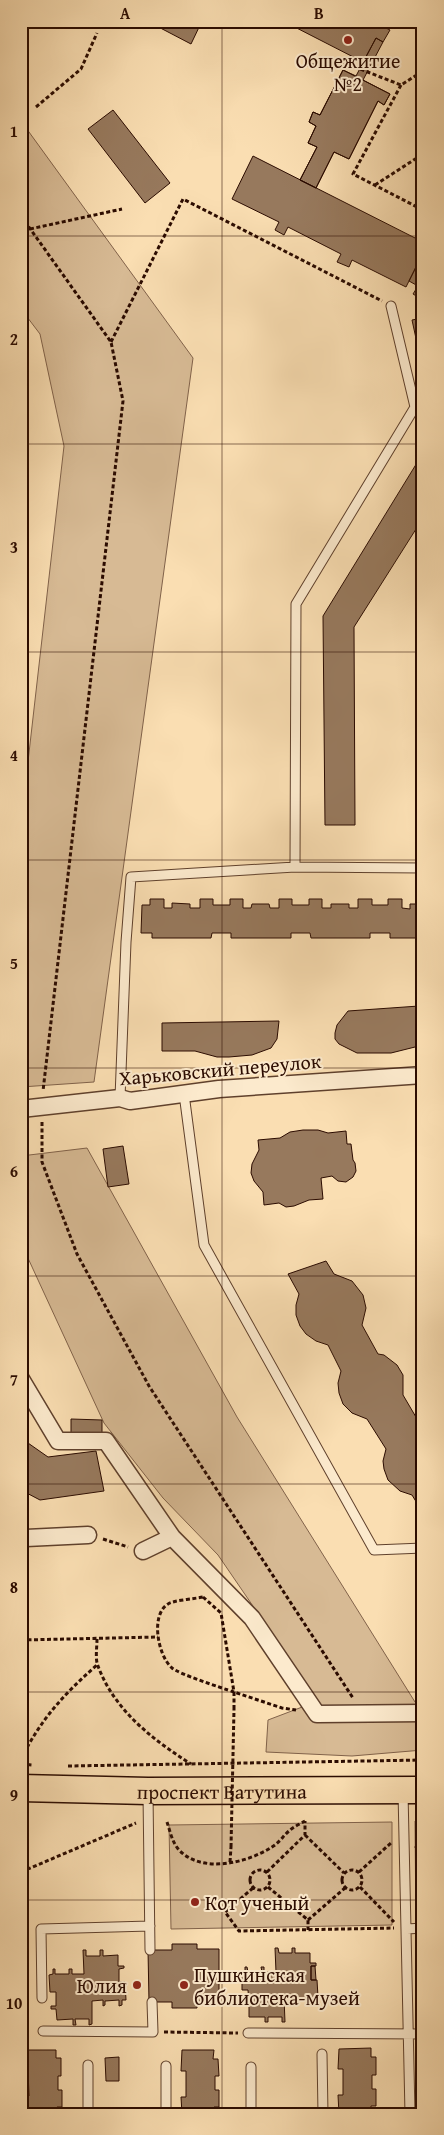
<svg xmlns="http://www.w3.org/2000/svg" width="444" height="2135" viewBox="0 0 444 2135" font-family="'Gentium Book Plus',serif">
  <rect width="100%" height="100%" fill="#fadeb2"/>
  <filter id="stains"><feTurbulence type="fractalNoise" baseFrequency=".004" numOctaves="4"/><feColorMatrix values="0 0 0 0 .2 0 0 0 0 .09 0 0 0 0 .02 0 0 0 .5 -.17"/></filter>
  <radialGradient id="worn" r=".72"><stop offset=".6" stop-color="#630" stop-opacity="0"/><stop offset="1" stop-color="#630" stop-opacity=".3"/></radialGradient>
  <path fill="#d7ba94" stroke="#81624a" d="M21 121 193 358 94 1082 21 1087V823L64 446 40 334 21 309Z
    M87 1148 237 1417 415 1702 423 1703V1750L352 1756 266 1752 268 1720 318 1701 218 1555 163 1498 104 1423 21 1243V1156Z
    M415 1821H423V1933H416Z
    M392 1822V1925L171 1929 169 1825Z"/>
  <path fill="#97795d" stroke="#2b0b00" d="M147 21H202L191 44Z
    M283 21H372L390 30 383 42 376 38 363 62Z
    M376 38 383 42 363 80 390 94 384 105 378 101 349 159 334 152 316 188 300 180 317 147 308 143 316 126 309 122 313 112 320 115 343 70 356 76Z
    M343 70 390 94 384 105 378 101 349 159 334 152 316 188 300 180 317 147 308 143 316 126 309 122 313 112 320 115Z
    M113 110 170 183 145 203 88 129Z
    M253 156 423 242V253L406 287 352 260 349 267 337 262 341 254 288 227 284 235 275 230 279 222 232 199Z
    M418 263 423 266V300L413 294 418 286 409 281Z
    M421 313H423V356L420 357 412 320 422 318Z
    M423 453V518L354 627 355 825H325L323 616Z
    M21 569 27 602 21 603Z
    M150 899H164V908H172V903L190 904V908H200V899H213V905H230V899H243V908H251L252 904H269L270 908H279V899H292V905H309V899H322V908H331V904H349V908H358V899H372V905H388V899H402V908L410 909V904H423V938H390V933H370V938H311L310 933H291V938H231V933H212L211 938H152V933H141L142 905H150Z
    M419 1006 423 1009V1044L419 1046 391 1053H357L339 1044 335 1039V1033L337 1025 348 1011Z
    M279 1021 277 1039 271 1048 252 1055 229 1057H217L195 1051H162V1023Z
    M303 1130H318L328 1133 346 1131 347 1144H351L353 1160 355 1163 356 1171 353 1177 346 1182 338 1181 332 1176 321 1178 323 1199 309 1200 294 1206 286 1207 279 1203 264 1205 263 1192 254 1181 251 1173 252 1164 259 1150 258 1140 280 1138 290 1132Z
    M123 1146 129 1184 108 1187 103 1149Z
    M326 1261 334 1274 352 1281 363 1295 366 1308 362 1325 378 1354 384 1355 397 1365 403 1375V1395L423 1429V1513L412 1495 400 1491 388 1480 384 1469 383 1461 386 1449 367 1419 352 1413 343 1404 339 1393 338 1383 341 1371 328 1345 316 1341 306 1334 300 1326 296 1315V1305L299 1294 288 1274Z
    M71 1419 102 1420V1436L71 1435Z
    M21 1432 28 1443 48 1457 96 1451 104 1491 40 1500 21 1490Z
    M172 1944H197V1949H219V2001H197V2008H172V2002H149L148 1950H172Z
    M275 1948H278L279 1953H292V1948H295V1953H310V1963H316V1966H311V1980H317L318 1997 314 1998V2003H311V1998H298V2003H295V1998H284L285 2022H282V2017H268V2022H265V2017H249V2006H243V2004H249L248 1990H242V1972H245V1967H247L248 1972H262L261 1967H264V1972H276Z
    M83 1950H86V1956H100V1950H103V1956L118 1955V1966H124V1968L119 1969V1982H125L126 2000H122V2005L119 2006V2000L105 2001V2005L103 2006V2000L92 2001V2024L89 2025V2019H75L76 2025H73V2019L57 2020 56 2009H51V2006H56V1992H50L49 1975 53 1974V1969H55V1974H69V1969H72V1974H84Z
    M311 1966H315L316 1980H311Z
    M371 2048V2057H376V2075H372V2089H376V2106H371V2114H339L338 2095H343V2069H338L339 2049Z
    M25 2050H56V2058H61V2076H58V2090H62V2107H57V2114H25L24 2096H29L28 2070H23Z
    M182 2050H214L213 2059H218L219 2076H215V2090H219V2107H214V2114H182L181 2097H186V2071H181Z
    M119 2057V2081H106L105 2058Z"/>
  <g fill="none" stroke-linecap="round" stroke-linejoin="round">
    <defs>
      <path id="lane" d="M391 306 415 407 423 413
        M295 867 296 604 415 407
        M184 1094 204 1245 374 1550 423 1548
        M120 1098 126 942 131 877 295 867 423 868
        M403 1792 410 2114
        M148 1794 150 1950
        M407 1929 423 1928
        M42 1998 41 1929 150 1926
        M43 2031 153 2032 152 2002
        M248 2033 423 2034
        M322 2054 323 2114
        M88 2065V2114
        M166 2066V2114
        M251 2067V2114"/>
      <path id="street" d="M21 1109 120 1098 130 1101 219 1089 423 1075
        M21 1379 58 1441H106L172 1537
        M21 1536 26 1538 88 1535
        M143 1551 172 1537 252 1618 317 1714 423 1713"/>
      <g id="primary">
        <path id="s1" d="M21 1788 148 1791 423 1790"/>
      </g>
    </defs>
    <use href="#lane" stroke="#5f402c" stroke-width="11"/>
    <use href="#street" stroke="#5f402c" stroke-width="19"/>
    <use href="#primary" stroke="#2b0b00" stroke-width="29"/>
    <path stroke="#2b0b00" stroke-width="3" stroke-dasharray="4 2.5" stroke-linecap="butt" d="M414 21 423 44
      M297 66 342 62 401 85 423 71
      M401 85 353 174 423 210
      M36 107 81 69 97 33
      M375 185 423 154
      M21 216 111 342 123 401 43 1091
      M30 229 122 209
      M111 342 183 199 382 301
      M42 1122V1162L77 1254 149 1386 353 1698
      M103 1539 128 1547
      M203 1597 221 1613 234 1692C222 1688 179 1674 172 1668 158 1656 150 1615 168 1604 174 1600 194 1599 203 1597Z
      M97 1639C97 1647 95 1659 98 1666 114 1710 153 1740 191 1764
      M21 1640 158 1637
      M234 1709V1692L282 1708 296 1710
      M21 1759C41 1719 64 1694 97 1665
      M21 1764 32 1765
      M68 1766 423 1760
      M167 1822C170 1831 172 1842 179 1850 202 1874 247 1863 272 1847 279 1843 283 1836 289 1831 293 1827 300 1824 305 1821
      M305 1835 344 1873
      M415 1846 423 1851
      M230 1862 231 1847
      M250 1880a10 10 0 1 1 20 0a10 10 0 1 1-20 0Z
      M342 1880a10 10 0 1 1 20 0a10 10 0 1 1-20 0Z
      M21 1872 136 1823
      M267 1872 305 1835V1821
      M359 1872 392 1842
      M268 1887 308 1920V1930
      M360 1887 394 1922
      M253 1888 225 1912 239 1931 394 1928
      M308 1920 345 1888
      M164 2032 238 2033"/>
    <use href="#lane" stroke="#fceacd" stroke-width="9"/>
    <use href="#street" stroke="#fceacd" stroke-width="16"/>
    <use href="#primary" stroke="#fadeb2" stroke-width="26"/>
    <path stroke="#2b0b00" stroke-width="3" stroke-dasharray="4 2.5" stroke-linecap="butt" d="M231 1847 234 1709"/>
  </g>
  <path fill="none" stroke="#2b0b00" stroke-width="1" stroke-opacity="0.55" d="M222 21V2114M21 236H423M21 444H423M21 652H423M21 860H423M21 1068H423M21 1276H423M21 1484H423M21 1692H423M21 1900H423"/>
  <g fill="#8f2418" stroke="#fceacd" stroke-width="2">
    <circle cx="348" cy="40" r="5"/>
    <circle cx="195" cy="1902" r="5"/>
    <circle cx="137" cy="1985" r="5"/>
    <circle cx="184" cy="1985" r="5"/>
  </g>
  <g text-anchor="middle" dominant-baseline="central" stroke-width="4" stroke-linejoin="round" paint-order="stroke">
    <g font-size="20" fill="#2b0b00" stroke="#fceacd" text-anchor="start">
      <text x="348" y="60" text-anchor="middle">Общежитие<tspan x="348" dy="23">№2</tspan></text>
      <text x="205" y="1902">Кот ученый</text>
      <text x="194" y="1974">Пушкинская<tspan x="194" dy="23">библиотека-музей</tspan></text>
      <text x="127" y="1985" text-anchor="end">Юлия</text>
    </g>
    <g font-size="20" fill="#2b0b00" stroke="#fceacd">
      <text transform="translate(220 1069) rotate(-5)">Харьковский переулок</text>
      <text stroke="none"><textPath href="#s1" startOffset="201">проспект Ватутина</textPath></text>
    </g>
  </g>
  <rect width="444" height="2135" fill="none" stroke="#fadeb2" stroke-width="55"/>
  <rect x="28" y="28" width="388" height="2080" fill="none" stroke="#2b0b00" stroke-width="2"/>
  <g font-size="16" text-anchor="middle" font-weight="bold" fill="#2b0b00">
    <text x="125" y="19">A</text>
    <text x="319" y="19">B</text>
    <text x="14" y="137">1</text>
    <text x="14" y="345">2</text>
    <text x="14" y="553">3</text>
    <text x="14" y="761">4</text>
    <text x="14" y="969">5</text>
    <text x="14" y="1177">6</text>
    <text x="14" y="1385">7</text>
    <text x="14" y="1593">8</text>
    <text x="14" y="1801">9</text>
    <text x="14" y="2009">10</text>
  </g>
  <rect width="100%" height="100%" filter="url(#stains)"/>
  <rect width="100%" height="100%" fill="url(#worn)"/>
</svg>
